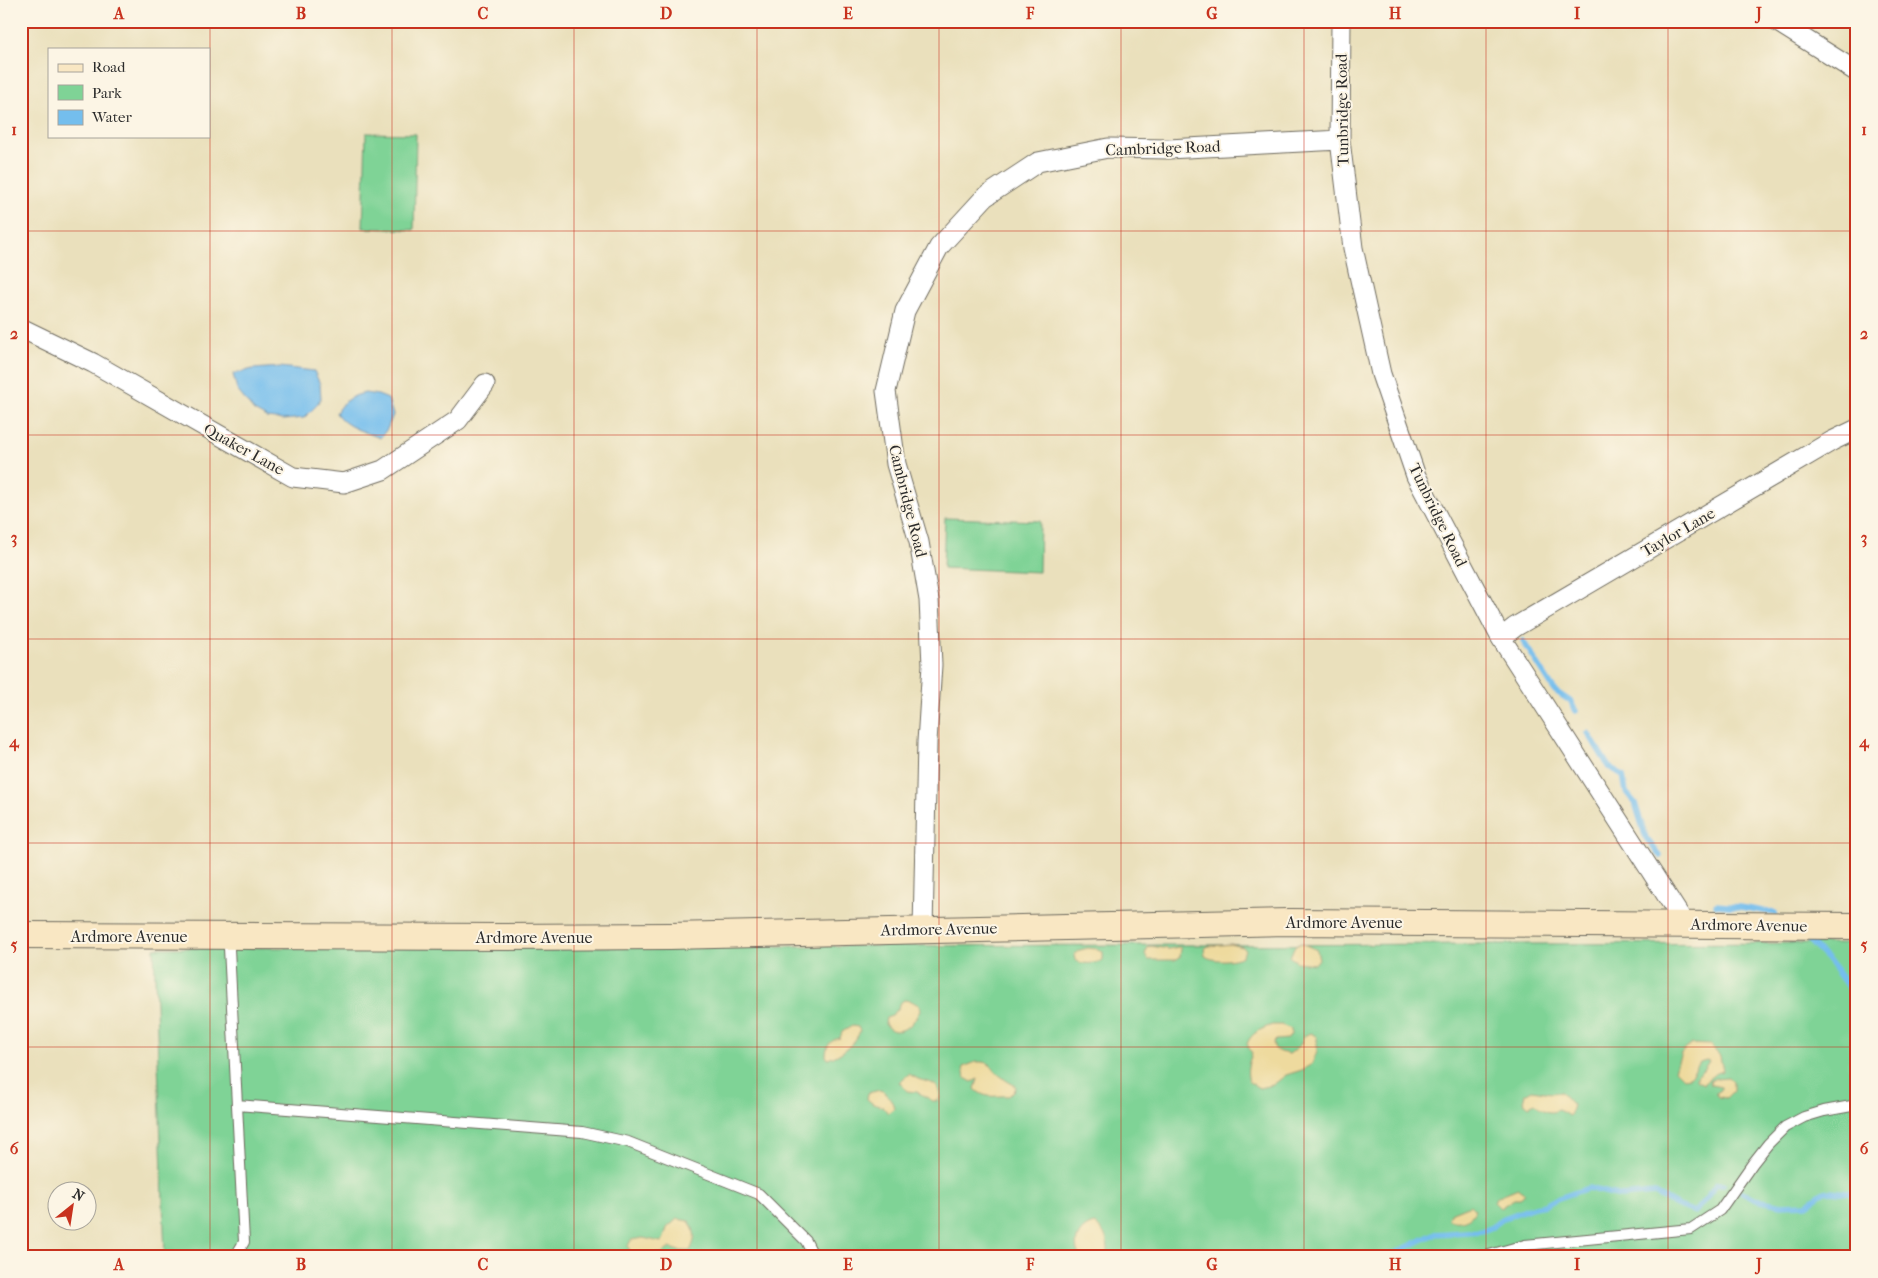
<svg xmlns="http://www.w3.org/2000/svg" width="1878" height="1278" viewBox="0 0 1878 1278" font-family="'IM FELL French Canon',serif">
  <rect width="100%" height="100%" fill="#fcf5e5"/>
  <filter id="ink" filterUnits="userSpaceOnUse"><feTurbulence type="fractalNoise" baseFrequency=".02" numOctaves="2"/><feDisplacementMap in="SourceGraphic" scale="10" xChannelSelector="R" yChannelSelector="G"/><feConvolveMatrix kernelMatrix="1 2 1 2 8 2 1 2 1" color-interpolation-filters="sRGB"/></filter>
  <filter id="wash" filterUnits="userSpaceOnUse"><feTurbulence type="fractalNoise" baseFrequency=".0096" numOctaves="4" result="noise"/><feDisplacementMap in="SourceGraphic" scale="20" xChannelSelector="R" yChannelSelector="G"/><feGaussianBlur stdDeviation="1.12" result="paint"/><feColorMatrix in="noise" values="0 0 0 0 0 0 0 0 0 0 0 0 0 0 0 0 0 1.4 0 .05"/><feComposite in="paint" operator="in"/></filter>
  <g filter="url(#wash)">
    <rect width="100%" height="100%" fill="#eae0bc"/>
    <path fill="#7fd396" stroke="#557f60" d="M366 133 416 134 414 230 363 228Z
      M945 518 1040 521 1039 572 943 568Z
      M1857 943V1257H165L154 948Z"/>
    <path fill="#eeda9e" stroke="#8c8264" d="M1301 943 1317 950 1319 959 1315 964 1297 962 1290 957 1294 947Z
      M1231 944 1243 947 1245 949 1243 956C1235 961 1213 962 1205 956L1204 948 1209 946Z
      M1151 946 1169 949 1178 947 1181 948 1180 957 1175 960H1148L1145 954 1148 947Z
      M1088 948 1098 949 1103 952V960C1095 964 1082 965 1075 960L1074 955 1080 950Z
      M904 1000 911 1001 919 1005 920 1011C917 1015 914 1022 910 1025 902 1032 891 1034 885 1024L886 1018 892 1016 894 1012 898 1009 899 1004Z
      M1272 1025H1281L1291 1029V1034L1288 1039 1276 1040 1273 1043C1275 1053 1281 1052 1289 1054 1292 1052 1298 1048 1300 1045 1304 1039 1302 1035 1311 1033L1317 1037V1051L1312 1064 1302 1070 1286 1075 1273 1085 1259 1088 1249 1082C1246 1070 1248 1064 1252 1054L1247 1044C1251 1033 1261 1029 1272 1025Z
      M852 1026 858 1027 860 1031C856 1043 841 1055 828 1059L826 1056C826 1046 830 1040 840 1038L842 1032Z
      M1692 1044 1710 1045 1720 1056 1723 1071 1717 1073 1703 1084 1696 1080V1076L1703 1070 1709 1061 1706 1060 1700 1062 1690 1077 1683 1078 1675 1070 1681 1053Z
      M976 1062C994 1061 990 1069 1002 1077 1006 1081 1011 1083 1016 1086L1015 1090 1009 1096C996 1095 986 1100 975 1089L978 1079 972 1082 965 1078 963 1067Z
      M909 1074C913 1076 917 1079 921 1080 932 1083 939 1083 940 1098L937 1101H933L917 1092 907 1091 899 1082Z
      M1728 1077 1733 1082V1091L1726 1098 1719 1097 1716 1093 1721 1090V1087L1711 1085 1710 1081 1716 1078Z
      M880 1090C888 1093 892 1100 894 1108L888 1113 883 1107 873 1104 867 1099 868 1093Z
      M1532 1090 1551 1093 1561 1092 1573 1105 1570 1116 1558 1110C1548 1115 1542 1110 1535 1103L1529 1106 1523 1101 1525 1094Z
      M1518 1188 1525 1193 1520 1199H1514L1500 1208 1494 1202 1496 1197Z
      M1470 1205 1475 1210C1472 1221 1456 1224 1448 1219L1450 1213Z
      M677 1219 689 1221C696 1232 696 1239 690 1251H679L670 1248 661 1254C651 1252 639 1256 630 1252L628 1246 631 1240 643 1238 661 1242 664 1238 667 1228Z
      M1094 1224C1106 1229 1109 1245 1108 1257H1080C1071 1243 1079 1228 1094 1224Z"/>
    <path fill="#74beed" stroke="#50748c" d="M280 367 314 371 320 384 321 398 316 406 304 418 283 420 267 418 254 411 237 390 233 374 253 369Z
      M365 393 378 395 388 399 393 415 387 429 380 438C364 431 346 428 336 413 343 400 352 396 365 393Z"/>
    <g fill="none" stroke-linecap="round" stroke-linejoin="round">
      <path stroke="#74beed" stroke-width="5.5" d="M1523 641 1555 691 1570 701 1576 711
        M1588 733 1609 767 1623 775 1626 792 1635 803 1646 838 1660 856
        M1716 905 1740 907 1775 913
        M1810 942 1829 961 1857 999
        M1742 1192 1761 1201 1782 1205 1807 1204 1824 1192 1830 1191 1857 1194
        M1378 1257 1395 1253 1434 1234 1482 1231 1493 1227 1501 1219 1534 1207 1545 1205 1556 1199 1588 1188 1621 1196 1655 1193 1676 1205 1695 1212 1717 1184H1724"/>
    </g>
  </g>
  <g filter="url(#ink)">
    <g fill="none" stroke-linecap="round" stroke-linejoin="round">
      <defs>
        <path id="lane" d="M229 948 237 1105 582 1132 628 1142 759 1194 806 1241 814 1257
          M235 1257 244 1242 237 1105
          M1482 1257 1525 1245 1691 1229 1720 1210 1753 1163 1768 1144 1785 1127 1804 1117 1824 1111 1857 1105"/>
        <path id="street" d="M1341 21 1340 140 1353 248 1381 374 1416 476 1501 638 1685 924
          M1776 21 1857 72
          M21 328 93 363 293 477 344 483 383 470 458 420 485 384
          M1501 638 1515 627 1832 441 1857 429
          M923 930 927 742 932 665 929 600 919 542 896 464 886 391 905 311 939 247 985 197 1038 162 1108 148 1168 149 1340 140"/>
        <path id="secondary" d="M21 935 503 937 670 936 1289 922 1857 926"/>
      </defs>
      <use href="#lane" stroke="#6e6a5e" stroke-width="12"/>
      <use href="#street" stroke="#6e6a5e" stroke-width="21"/>
      <use href="#secondary" stroke="#6e6a5e" stroke-width="28"/>
      <use href="#lane" stroke="#fff" stroke-width="10"/>
      <use href="#street" stroke="#fff" stroke-width="19"/>
      <use href="#secondary" stroke="#f9e7c3" stroke-width="26"/>
    </g>
  </g>
  <path fill="none" stroke="#c8321e" stroke-width="1" stroke-opacity="0.55" d="M210 21V1257M392 21V1257M574 21V1257M757 21V1257M939 21V1257M1121 21V1257M1304 21V1257M1486 21V1257M1668 21V1257M21 231H1857M21 435H1857M21 639H1857M21 843H1857M21 1047H1857"/>
  <g text-anchor="middle" dominant-baseline="central" stroke-width="4" stroke-linejoin="round" paint-order="stroke">
    <g font-size="16" fill="#2b2b2b" stroke="#fcf5e5">
      <text transform="translate(1342 110) rotate(-91)">Tunbridge Road</text>
      <text transform="translate(1163 148) rotate(-2)">Cambridge Road</text>
      <text transform="translate(244 449) rotate(29)">Quaker Lane</text>
      <text transform="translate(908 501) rotate(76)">Cambridge Road</text>
      <text transform="translate(1438 515) rotate(64)">Tunbridge Road</text>
      <text transform="translate(1678 532) rotate(-30)">Taylor Lane</text>
      <text x="1344" y="922">Ardmore Avenue</text>
      <text transform="translate(1749 925) rotate(1)">Ardmore Avenue</text>
      <text transform="translate(939 929) rotate(-1)">Ardmore Avenue</text>
      <text x="129" y="936">Ardmore Avenue</text>
      <text x="534" y="937">Ardmore Avenue</text>
    </g>
  </g>
  <rect width="1878" height="1278" fill="none" stroke="#fcf5e5" stroke-width="55"/>
  <rect x="48" y="48" width="162" height="90" fill="#fcf5e5" stroke="#a8a49b"/>
  <rect x="58" y="64" width="25" height="8" fill="#f9e7c3" stroke="#a8a49b"/>
  <text x="92" y="72" font-size="15" fill="#2b2b2b">Road</text>
  <rect x="58" y="85" width="25" height="15" fill="#7fd396" stroke="#a8a49b"/>
  <text x="92" y="98" font-size="15" fill="#2b2b2b">Park</text>
  <rect x="58" y="110" width="25" height="15" fill="#74beed" stroke="#a8a49b"/>
  <text x="92" y="122" font-size="15" fill="#2b2b2b">Water</text>
  <g transform="translate(72 1206) rotate(30)"><circle r="24" fill="#fcf5e5" stroke="#a8a49b"/>
  <path d="M0-4L9 19L0 12L-9 19Z" fill="#c8321e"/>
  <text y="-8" font-size="14" font-weight="bold" text-anchor="middle" fill="#2b2b2b">N</text>
  </g>
  <rect x="28" y="28" width="1822" height="1222" fill="none" stroke="#c8321e" stroke-width="2"/>
  <g font-size="16" text-anchor="middle" font-weight="bold" fill="#c8321e">
    <text x="119" y="19">A</text>
    <text x="301" y="19">B</text>
    <text x="483" y="19">C</text>
    <text x="666" y="19">D</text>
    <text x="848" y="19">E</text>
    <text x="1030" y="19">F</text>
    <text x="1212" y="19">G</text>
    <text x="1395" y="19">H</text>
    <text x="1577" y="19">I</text>
    <text x="1759" y="19">J</text>
    <text x="14" y="135">1</text>
    <text x="1864" y="135">1</text>
    <text x="14" y="339">2</text>
    <text x="1864" y="339">2</text>
    <text x="14" y="543">3</text>
    <text x="1864" y="543">3</text>
    <text x="14" y="747">4</text>
    <text x="1864" y="747">4</text>
    <text x="14" y="950">5</text>
    <text x="1864" y="950">5</text>
    <text x="14" y="1154">6</text>
    <text x="1864" y="1154">6</text>
    <text x="119" y="1270">A</text>
    <text x="301" y="1270">B</text>
    <text x="483" y="1270">C</text>
    <text x="666" y="1270">D</text>
    <text x="848" y="1270">E</text>
    <text x="1030" y="1270">F</text>
    <text x="1212" y="1270">G</text>
    <text x="1395" y="1270">H</text>
    <text x="1577" y="1270">I</text>
    <text x="1759" y="1270">J</text>
  </g>
</svg>
